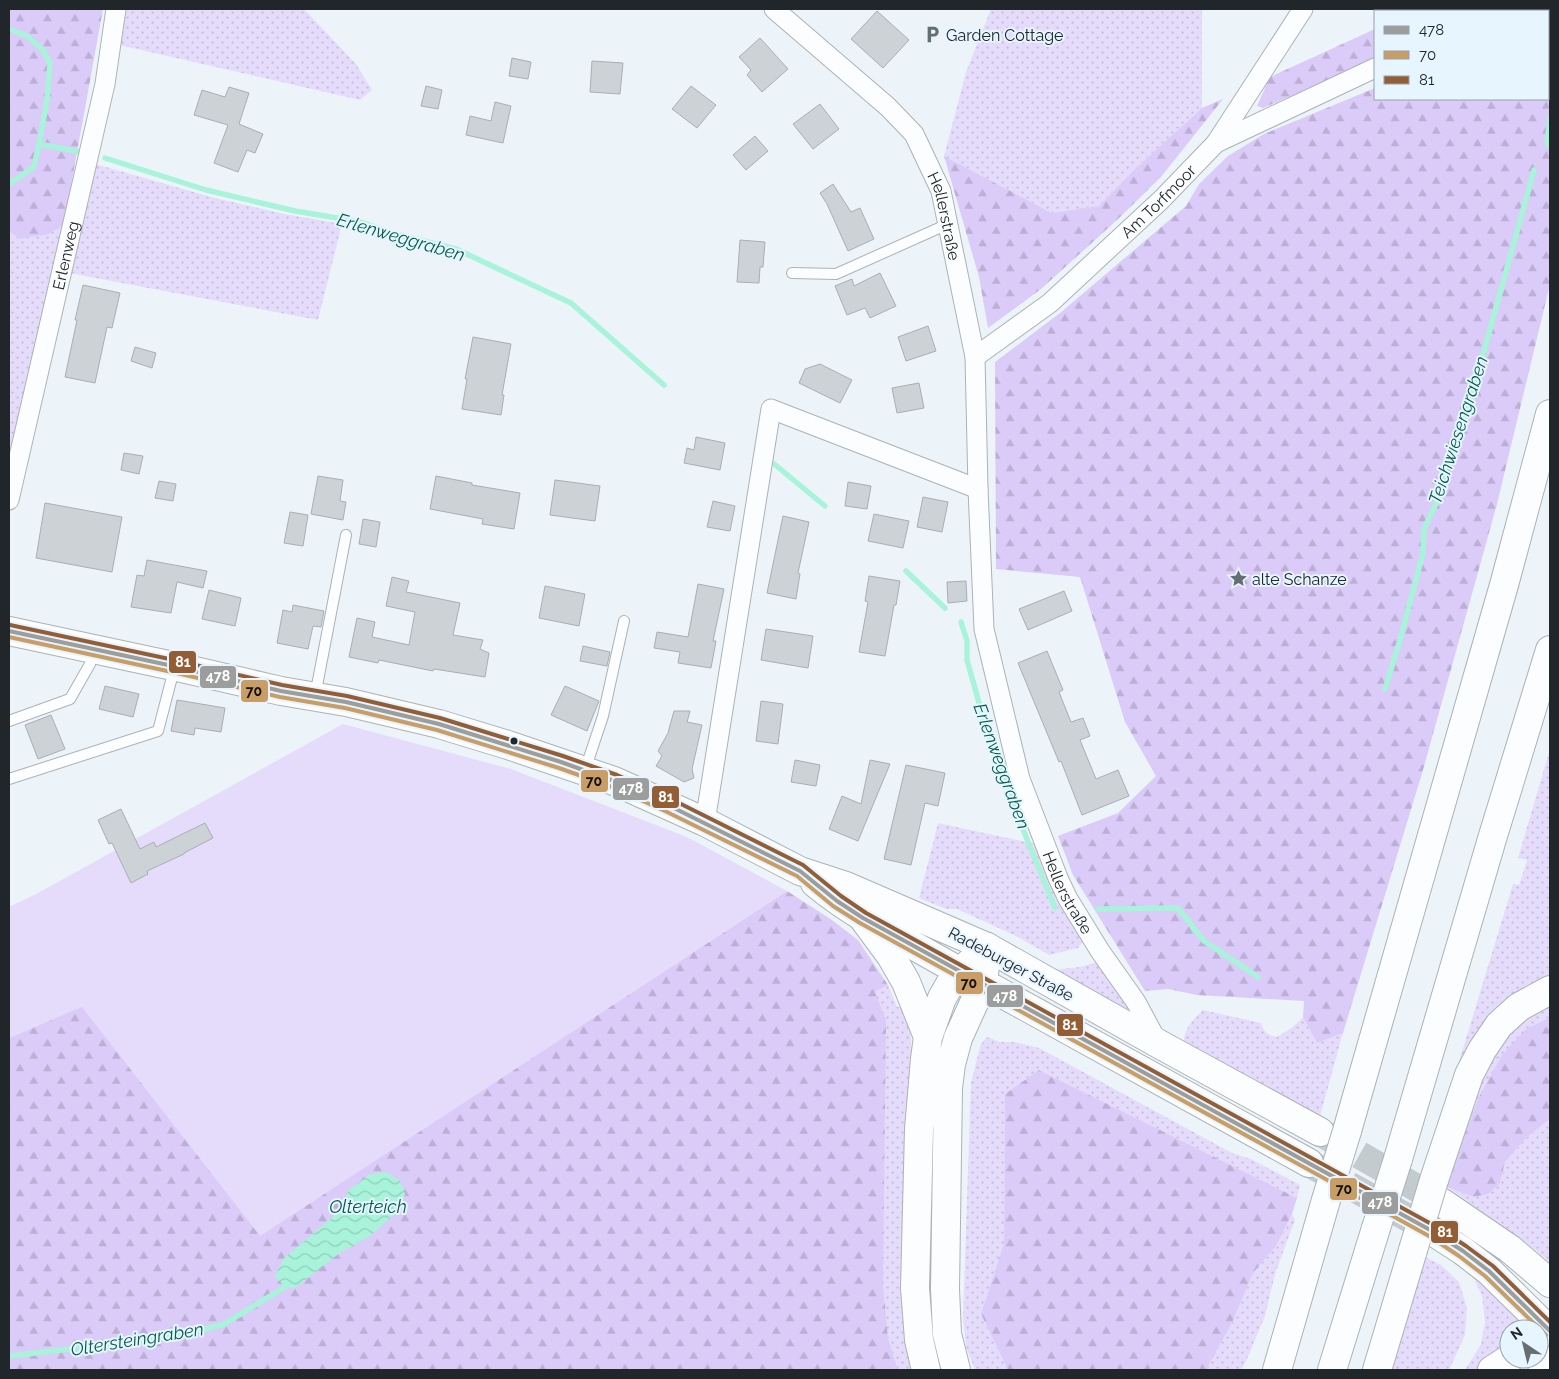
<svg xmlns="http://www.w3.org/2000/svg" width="1559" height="1379" viewBox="0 0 1559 1379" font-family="Raleway,sans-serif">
  <defs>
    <pattern id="grass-dots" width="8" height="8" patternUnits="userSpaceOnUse" patternTransform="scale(1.25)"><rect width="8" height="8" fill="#e5dcfb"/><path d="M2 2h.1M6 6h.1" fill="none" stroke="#c4bdd7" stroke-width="1.8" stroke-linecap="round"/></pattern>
    <pattern id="forest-firs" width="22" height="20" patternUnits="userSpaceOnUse" patternTransform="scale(1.25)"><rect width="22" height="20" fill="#dbcbf8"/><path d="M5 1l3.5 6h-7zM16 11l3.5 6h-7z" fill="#bcaed5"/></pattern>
    <pattern id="water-waves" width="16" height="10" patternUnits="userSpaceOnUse" patternTransform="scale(1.25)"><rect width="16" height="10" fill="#a8f3d9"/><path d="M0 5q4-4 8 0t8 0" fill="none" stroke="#90d0ba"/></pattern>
  </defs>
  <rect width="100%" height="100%" fill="#ecf4f9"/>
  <path fill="url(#grass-dots)" d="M120 9H304L356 64 372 90 360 100 115 44Z
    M991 9H1202V108L1136 168 1099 206 1052 213 944 156 966 72Z
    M92 163 211 197 284 214 342 224 318 320 69 273Z
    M64 224 9 472V231L19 239Z
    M1550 749V980L1454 1078 1513 884 1519 885 1527 860 1518 858Z
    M938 823 1036 844 1084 940 1078 948 1049 955 1018 937 957 909H946L919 898Z
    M1098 962 1128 1006 1127 1010 1052 970 1080 967Z
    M888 985 897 1007 904 1006 910 1028 912 1052 904 1293 914 1370H898L888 1338 883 1282 875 992Z
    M1550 1003V1017L1526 1029 1479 1097 1461 1142 1476 1081 1503 1038 1525 1017Z
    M1203 1010 1261 1023C1264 1033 1268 1035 1277 1037L1293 1027 1303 1017 1317 1043 1343 1033 1320 1116 1184 1041C1185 1027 1193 1020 1203 1010Z
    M987 1037 1000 1042H1015L1039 1048 1232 1153 1251 1159 1300 1185 1297 1198 1039 1070 1005 1094 1004 1243 981 1314 1008 1370H975L966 1347 963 1317 971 1082 981 1044Z
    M1550 1119V1262L1522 1240 1447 1187 1473 1197 1500 1183 1505 1162 1527 1137Z
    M1292 1214 1295 1220 1275 1274 1265 1316 1248 1357 1241 1370H1206L1232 1323 1253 1273 1276 1246Z
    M1425 1257 1441 1265 1459 1282 1467 1308 1465 1335 1449 1370H1390Z
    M1472 1274 1520 1318 1530 1329H1509V1352L1479 1370H1465L1481 1344 1485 1322 1482 1296Z"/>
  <path fill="url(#forest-firs)" d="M9 9H103L64 224 49 234 19 239 9 231Z
    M1421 9H1501L1493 11H1415Z
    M1550 21V284L1497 504 1423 770 1343 1033 1317 1043 1303 1017 1304 1001 1197 995 1168 989 1145 991 1073 875 1058 836 1118 813 1156 776 1125 722 1080 577 996 569 995 362 1060 313 1186 206 1199 184 1228 156 1264 134 1375 88V99H1548V22Z
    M1375 29V61L1263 108 1257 106 1270 77Z
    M1223 99 1161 177 1117 220 1041 289 988 328 979 277 944 156 1052 213 1099 206 1136 168 1202 108Z
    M787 891 832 920 858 940 888 985 875 992 886 1020 883 1282 888 1338 898 1370H9V1038L82 1006 261 1235Z
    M1550 1017V1119L1527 1137 1505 1162 1500 1183 1488 1194 1473 1197 1447 1187 1461 1142 1479 1097 1502 1055 1526 1029Z
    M1039 1070 1297 1198 1292 1214 1276 1246 1253 1273 1232 1323 1206 1370H1008L981 1314 1004 1243 1005 1094Z"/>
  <path fill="#e5dcfb" d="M343 724 511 769 687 837 787 891 260 1236 82 1007 9 1038V907L38 893Z"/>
  <path fill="url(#water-waves)" d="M386 1172 400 1181 405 1194 401 1208 370 1236 341 1252 295 1288 285 1287 275 1276 284 1258 334 1216 349 1190 370 1174Z"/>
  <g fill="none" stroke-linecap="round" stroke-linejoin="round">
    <path stroke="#a8f3d9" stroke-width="5.5" d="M9 29 27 36 43 50 50 63 47 100 39 144 80 152
      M1547 144 1550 118
      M105 158 206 190 295 211 361 222 395 234 456 249 571 303 664 385
      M9 184 34 167 39 144
      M773 463 825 506
      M906 571 945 608
      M961 622 967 641V660L987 731 1024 832 1055 908
      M1385 689 1400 640 1423 553 1424 529 1441 493 1446 459 1463 427 1534 170
      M1098 909 1178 908 1204 941 1258 977
      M9 1356 174 1337 224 1324 285 1287"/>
  </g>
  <path fill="#cdd2d7" stroke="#aaaeb3" d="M877 11 909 40 883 68 851 39Z
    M760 38 788 69 762 92 747 75 751 70 739 57Z
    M512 58 531 62 528 79 509 76Z
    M592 61 623 63 620 94 590 92Z
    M426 86 442 90 438 109 421 106Z
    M691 86 716 105 697 128 672 109Z
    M229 87 249 93 239 124 263 134 255 153 247 150 238 172 214 163 228 125 194 115 202 90 225 97Z
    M495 102 511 106 503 143 466 135 470 116 491 121Z
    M820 104 839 129 813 149 793 124Z
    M755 136 768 151 746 170 733 155Z
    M833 184 851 212 860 208 874 239 848 251 827 204 820 193Z
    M740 240 765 242 763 267H760L759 283 737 282Z
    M880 273 896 306 870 318 865 308 847 315 835 286 852 279 854 286Z
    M83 285 120 293 112 328 107 327 95 383 65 377 77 320H75Z
    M928 326 936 351 906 361 898 337Z
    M473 337 511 344 502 395H504L501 415 462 409 467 379H465Z
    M135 347 156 353 152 368 131 361Z
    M820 364 852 380 840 403 799 383 805 369Z
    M919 383 924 408 897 413 892 388Z
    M696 437 725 443 720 470 684 463 687 448 694 450Z
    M124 453 143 456 139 474 121 470Z
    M318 476 343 480 340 501 346 502 343 520 311 514Z
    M436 476 472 483V485L520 493 514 529 482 524 483 519 430 509Z
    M555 480 600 486 595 521 550 515Z
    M159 481 176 484 173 501 155 498Z
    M848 482 871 486 867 509 845 506Z
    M923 497 948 502 942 532 917 527Z
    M713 501 735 506 730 531 707 527Z
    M45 503 122 517 112 572 36 558Z
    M290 512 308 515 303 546 284 543Z
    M874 514 909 521 903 548 868 541Z
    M783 516 809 522 798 573 800 574 796 599 767 593Z
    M363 519 380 522 376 547 359 544Z
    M147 560 207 571 203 588 177 582 171 613 131 607 137 575 144 576Z
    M869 576 900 581 896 605H894L885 656 859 652 868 602 865 601Z
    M392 577 409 581 406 592 460 603 453 635 483 640 480 649 489 653 485 677 434 669 433 671 379 660 378 663 349 657 357 618 375 622 372 637 409 645 415 612 386 606Z
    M966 581 967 601 948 603 947 582Z
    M698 584 724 589 713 641H716L711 668 678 663 680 652 654 648 657 632 688 637Z
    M545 586 585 594 579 626 539 618Z
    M209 590 241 598 235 626 202 619Z
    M1064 591 1072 611 1028 630 1019 609Z
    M293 605 324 611 321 627 313 626 308 649 277 643 283 610 292 612Z
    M766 629 813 636 808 668 761 660Z
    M583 646 610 652 607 666 580 661Z
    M1047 651 1063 690 1059 692 1071 722 1083 718 1090 736 1080 740 1096 779 1118 770 1129 796 1082 815 1061 761 1059 762 1018 663Z
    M105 686 139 694 133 717 99 709Z
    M565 686 599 701 587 731 551 715Z
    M177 700 225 708 221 732 195 728 194 735 171 731Z
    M761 701 783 704 778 744 756 741Z
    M674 711H690L687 722 702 725 692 769 694 778 684 782 656 766 662 756 658 751 668 733Z
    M51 715 65 749 38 759 25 725Z
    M795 760 820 765 816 786 791 782Z
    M870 760 890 764 858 841 829 829 842 796 861 804Z
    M906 765 945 773 938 806 925 803 911 865 884 859Z
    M121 809 140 849 154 842 156 847 205 823 213 838 184 853V854L147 871 148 874 131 883 112 843 109 844 98 820Z"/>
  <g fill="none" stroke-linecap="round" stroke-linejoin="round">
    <path stroke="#c3cbcf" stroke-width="28" stroke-dasharray="28 14" stroke-linecap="butt" d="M1323 1134 1441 1202
      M1312 1165 1432 1231"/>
    <defs>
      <path id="service" d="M792 273 836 274 948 224
        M315 696 346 535
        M9 721 70 699 90 664 92 649
        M585 770 603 716 624 621
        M9 779 158 731 171 681 172 667"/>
      <g id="minor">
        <path id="s1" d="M774 9 888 107 914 134 941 191 975 357 978 489 984 629 1020 779 1058 878 1068 899 1100 951 1136 1002 1158 1043"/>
        <path d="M1539 11 1548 9"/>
        <path d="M1216 143 1375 68"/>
        <path id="s2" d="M975 357 1050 303 1161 200 1216 143 1303 9"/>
        <path id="s3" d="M9 500 105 84 116 9"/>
        <path d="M705 822 771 409 978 489"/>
      </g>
      <path id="secondary" d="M9 631 173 666 281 691 346 702 439 724 508 745 614 781 705 822 800 871 846 886 987 947
        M815 883C846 909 881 928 916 947 938 959 959 972 981 982"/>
      <path id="primary" d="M987 947 1159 1044 1320 1132
        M983 983 1309 1163
        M1441 1202 1510 1249 1550 1283
        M1432 1231 1463 1251 1489 1271 1550 1331"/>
      <path id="motorway" d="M863 918 891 956 906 982 928 1037
        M1347 1131 1504 585 1550 414
        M1398 1159 1492 839 1550 650
        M1434 1180 1469 1075 1482 1050 1499 1025 1519 1007 1550 990
        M1539 1359 1550 1363
        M926 1370 919 1340 915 1288 919 1129 925 1059 928 1037 942 998 950 984 960 972 987 947
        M956 1370 947 1334 945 1289 948 1088 951 1064 958 1038 983 983 987 947
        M1277 1370 1326 1200
        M1332 1370 1376 1228
        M1377 1370 1413 1250
        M1492 1370 1509 1359"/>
    </defs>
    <use href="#service" stroke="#acb2b6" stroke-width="12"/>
    <use href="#minor" stroke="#acb2b6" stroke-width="21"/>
    <use href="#secondary" stroke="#acb2b6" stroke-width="30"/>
    <use href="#primary" stroke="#acb2b6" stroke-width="30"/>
    <use href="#motorway" stroke="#acb2b6" stroke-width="30"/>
    <use href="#service" stroke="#fcfdfe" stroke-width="10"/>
    <use href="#minor" stroke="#fcfdfe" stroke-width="19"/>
    <use href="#secondary" stroke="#fcfdfe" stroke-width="28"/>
    <use href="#primary" stroke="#fcfdfe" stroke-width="28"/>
    <use href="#motorway" stroke="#fcfdfe" stroke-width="28"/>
    <defs>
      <path id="motorway-bridge" d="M1326 1200 1347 1131
        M1376 1228 1398 1159
        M1413 1250 1434 1180"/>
    </defs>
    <use href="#motorway-bridge" stroke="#acb2b6" stroke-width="30" stroke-linecap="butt"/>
    <use href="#motorway-bridge" stroke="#fcfdfe" stroke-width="28"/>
    <defs>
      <path id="bus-1" d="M9 631 173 666 281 691 346 702 439 724 561 762 614 781 670 806 800 871 837 901 863 918 1432 1231 1463 1251 1489 1271 1550 1331"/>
      <path id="bus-2" d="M9 637 172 672 280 697 345 708 437 730 559 768 612 787 667 812 797 876 833 906 860 923 1429 1236 1459 1256 1485 1276 1546 1335"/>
      <path id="bus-3" d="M10 625 174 660 282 685 347 696 440 718 563 756 617 775 673 800 803 865 841 896 866 913 1435 1226 1466 1246 1493 1266 1550 1322"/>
    </defs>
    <use href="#bus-1" stroke="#e6f5ff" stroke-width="8"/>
    <use href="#bus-2" stroke="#e6f5ff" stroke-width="8"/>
    <use href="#bus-3" stroke="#e6f5ff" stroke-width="8"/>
    <use href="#bus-1" stroke="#9c9d9d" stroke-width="4"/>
    <use href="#bus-2" stroke="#c99d66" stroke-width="4"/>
    <use href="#bus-3" stroke="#935e36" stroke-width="4"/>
  </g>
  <defs>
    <symbol id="parking-bare" viewBox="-9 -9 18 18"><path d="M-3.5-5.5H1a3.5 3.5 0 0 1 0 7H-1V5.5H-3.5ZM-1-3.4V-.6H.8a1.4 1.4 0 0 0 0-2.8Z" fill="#676e72" stroke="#e6f5ff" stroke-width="2.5" paint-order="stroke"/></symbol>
    <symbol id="sight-bare" viewBox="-9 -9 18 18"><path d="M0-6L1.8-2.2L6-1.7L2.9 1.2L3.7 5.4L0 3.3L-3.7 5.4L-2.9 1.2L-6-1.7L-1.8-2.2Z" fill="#676e72" stroke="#e6f5ff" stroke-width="2.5" paint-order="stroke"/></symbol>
  </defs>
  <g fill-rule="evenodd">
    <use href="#parking-bare" x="920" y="22" width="25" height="25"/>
    <use href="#sight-bare" x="1226" y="566" width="25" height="25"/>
  </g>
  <circle fill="#202629" stroke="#e6f5ff" stroke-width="2" cx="514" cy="741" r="4.5"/>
  <g text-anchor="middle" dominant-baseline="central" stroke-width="4" stroke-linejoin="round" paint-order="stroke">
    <g font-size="16" fill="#202629" stroke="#e6f5ff" text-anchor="start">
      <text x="946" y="35">Garden Cottage</text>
      <text x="1252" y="579">alte Schanze</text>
    </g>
    <g font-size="16" fill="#202629" stroke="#e6f5ff">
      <text stroke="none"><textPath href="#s2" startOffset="241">Am Torfmoor</textPath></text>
      <text stroke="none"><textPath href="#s1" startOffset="276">Hellerstraße</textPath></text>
      <text stroke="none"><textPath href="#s3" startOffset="251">Erlenweg</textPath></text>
      <text stroke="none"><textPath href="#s1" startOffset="970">Hellerstraße</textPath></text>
      <text transform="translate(1011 964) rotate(28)">Radeburger Straße</text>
    </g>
    <g font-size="18" font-style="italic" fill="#065e46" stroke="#e6f5ff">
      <text transform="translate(401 237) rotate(16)">Erlenweggraben</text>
      <text transform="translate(1458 430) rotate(-72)">Teichwiesengraben</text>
      <text transform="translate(1002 766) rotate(70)">Erlenweggraben</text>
      <text x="368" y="1206">Olterteich</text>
      <text transform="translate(137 1339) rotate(-9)">Oltersteingraben</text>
    </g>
  </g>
  <g stroke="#e6f5ff" stroke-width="2">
    <rect x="168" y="650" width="29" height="24" rx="5" fill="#935e36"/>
    <rect x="199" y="665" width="38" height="24" rx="5" fill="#9c9d9d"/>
    <rect x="240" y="679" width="29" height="24" rx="5" fill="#c99d66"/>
    <rect x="580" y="769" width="29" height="24" rx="5" fill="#c99d66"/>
    <rect x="612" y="777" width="38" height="24" rx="5" fill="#9c9d9d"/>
    <rect x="651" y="785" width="29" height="24" rx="5" fill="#935e36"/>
    <rect x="955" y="971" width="29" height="24" rx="5" fill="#c99d66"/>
    <rect x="986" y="984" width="38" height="24" rx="5" fill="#9c9d9d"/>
    <rect x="1056" y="1013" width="28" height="24" rx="5" fill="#935e36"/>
    <rect x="1329" y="1177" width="29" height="24" rx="5" fill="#c99d66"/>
    <rect x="1361" y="1191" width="38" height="24" rx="5" fill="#9c9d9d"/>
    <rect x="1430" y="1220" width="29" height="24" rx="5" fill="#935e36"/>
  </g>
  <g font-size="14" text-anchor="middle" font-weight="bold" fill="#fff">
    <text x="183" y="667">81</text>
    <text x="218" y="681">478</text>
    <text x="631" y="793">478</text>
    <text x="666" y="802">81</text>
    <text x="1005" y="1001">478</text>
    <text x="1070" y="1030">81</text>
    <text x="1380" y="1207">478</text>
    <text x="1445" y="1237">81</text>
  </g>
  <g font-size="14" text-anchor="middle" font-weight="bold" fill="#111">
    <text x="254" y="696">70</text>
    <text x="594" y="786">70</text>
    <text x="969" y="988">70</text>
    <text x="1344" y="1194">70</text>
  </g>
  <rect width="1559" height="1379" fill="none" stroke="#202629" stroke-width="20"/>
  <rect x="1374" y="10" width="175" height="90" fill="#e6f5ff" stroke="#97a2a9"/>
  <rect x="1384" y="26" width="25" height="8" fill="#9c9d9d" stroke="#97a2a9"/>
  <text x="1419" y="35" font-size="15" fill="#202629">478</text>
  <rect x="1384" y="51" width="25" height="8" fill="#c99d66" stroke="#97a2a9"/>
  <text x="1419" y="60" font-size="15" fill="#202629">70</text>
  <rect x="1384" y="76" width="25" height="8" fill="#935e36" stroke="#97a2a9"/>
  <text x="1419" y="85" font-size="15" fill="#202629">81</text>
  <g transform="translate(1524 1344) rotate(325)"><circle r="24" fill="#e6f5ff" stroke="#97a2a9"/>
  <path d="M0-4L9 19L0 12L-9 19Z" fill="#676e72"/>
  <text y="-8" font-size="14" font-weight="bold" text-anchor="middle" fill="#202629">N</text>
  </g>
</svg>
